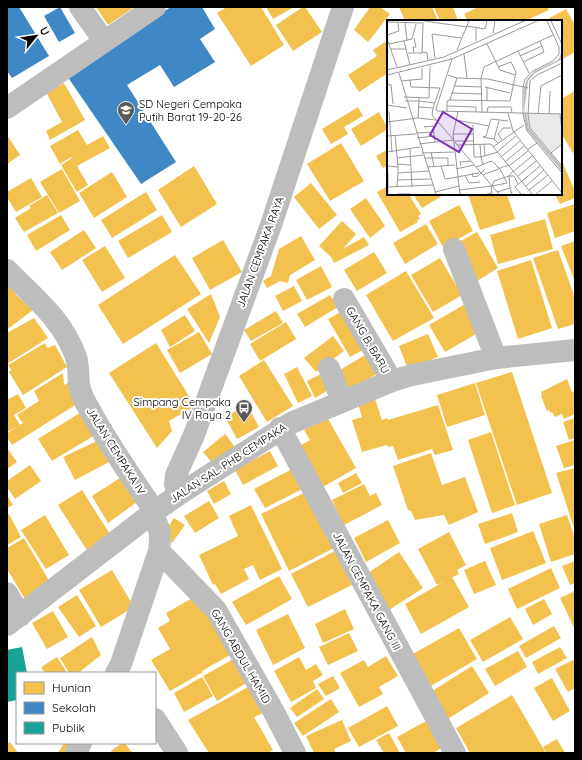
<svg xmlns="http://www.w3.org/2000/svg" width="582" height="760" viewBox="0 0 582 760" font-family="Quicksand,sans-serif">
  <rect width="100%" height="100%" fill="#fff"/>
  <path fill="#f2c14e" d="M96 7H131L133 8 108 25Z
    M227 7H261L284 45 251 66 217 13Z
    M266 7H294L273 19Z
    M303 7H305L322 32 293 51 276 25Z
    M370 7H380L390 14 368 42 354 30Z
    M399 7H432L438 21H405Z
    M434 7H453L458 21H440Z
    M478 7H547L549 10 525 21H468L464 14Z
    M566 9 575 25V52L561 60V21H544Z
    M388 40V73L359 92 348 75 377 56 373 50Z
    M64 83 85 120 50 140 46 131 62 122 46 92Z
    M575 91V152L573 153 561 133V99Z
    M358 107 363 116 344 127 348 134 331 144 322 129Z
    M379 112 388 129 361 146 351 129Z
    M78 130 87 145 103 136 110 148 77 166 88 185 77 192 61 165 72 158 71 157 60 164 50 146Z
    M7 135 20 155 7 164Z
    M341 143 364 181 330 201 307 164Z
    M388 149V165L383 168 376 156Z
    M561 159 575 191V198L560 204 555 194H561Z
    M194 166 217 204 181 227 158 190Z
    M62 169 80 201 59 213 40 182Z
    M112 172 127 197 94 218 79 193Z
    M31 178 42 197 16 212 7 197V192Z
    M311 183 337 215 319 229 294 197Z
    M388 186V194H406L407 196 409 195 421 214 418 216 420 219 417 220 418 222 400 232 377 192Z
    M146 192 157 210 112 238 101 220Z
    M413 194H445L422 208Z
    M468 194H507L515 219 480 230Z
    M47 195 58 213 24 232 15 218 31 208 29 206Z
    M366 198 385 226 370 238 350 209Z
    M575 204V231L555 238 547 213Z
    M459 205 473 231 443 247 429 221Z
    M61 215 70 230 36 251 27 235Z
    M162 215 172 232 128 258 118 241Z
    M545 219 553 249 498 264 490 235Z
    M342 221 356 234 343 249 364 237 369 245 334 263 331 257 319 246Z
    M426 224 438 244 405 264 393 243Z
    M84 230 96 248 62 270 50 252Z
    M477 232 498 268 477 281 455 244Z
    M301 236 315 260 290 275 288 283 280 281 267 288 263 281 271 276 279 249Z
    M223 240 242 272 210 290 192 258Z
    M575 241V282L561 246Z
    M105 246 125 278 102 292 82 260Z
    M558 250 575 298V324L558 329 533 258Z
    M374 252 387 273 357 291 344 270Z
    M175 255 201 294 123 344 98 305Z
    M440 258 462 295 433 312 411 275Z
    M531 260 552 328 518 339 497 271Z
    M321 266 332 287 307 300 296 280Z
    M406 271 434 318 393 341 366 295Z
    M7 280 18 290 15 294 33 310 9 328 7 326Z
    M294 286 302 301 283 311 275 296Z
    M211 294 220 317 209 343 187 309Z
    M330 295 338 307 305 327 297 314Z
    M467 303 483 330 445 352 429 325Z
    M346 309 368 347 350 357 328 319Z
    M276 311 283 323 251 341 244 330Z
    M185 315 195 331 170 347 161 330Z
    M34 318 48 338 7 364V333Z
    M286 322 296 339 260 361 250 344Z
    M199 332 212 354 180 373 167 350Z
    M428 334 438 357 408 369 399 346Z
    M333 336 344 351 316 372 304 358Z
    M45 343 47 348 55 345 67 367 23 395 9 372 11 370 8 365Z
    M156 343 195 406 169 421 172 431 157 448 109 373Z
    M365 355 377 374 347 392 335 373Z
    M264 360 293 406 267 422 239 376Z
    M297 367 312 396 298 403 284 374Z
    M325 372 333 387 315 398 307 381Z
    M512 372 552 493 517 505 476 383Z
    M63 373 64 385 69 382 80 402 12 445 7 437V433L23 423 17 415 39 401 34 391Z
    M567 379 572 392 575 391V414L564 419 562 414 555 417 552 412 550 413 549 410 547 411 541 396 542 395 541 392Z
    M475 383 485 415 447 427 437 395Z
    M18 394 26 408 14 415 20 425 7 432V400Z
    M375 399 382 420 387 418 388 420 438 405 453 450 435 455 432 449 398 460 393 446 388 447 387 445 362 452 352 420 362 417 358 404Z
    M247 405 259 427 237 439 225 417Z
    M86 409 100 432 52 461 38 439Z
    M327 417 356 468 321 488 298 447 310 440 304 430Z
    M575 418V438L569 440 563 422Z
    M491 432 515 505 492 513 468 440Z
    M225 434 235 447 213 464 203 452Z
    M575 440V465L564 468 556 446Z
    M97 441 111 461 75 480 63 457Z
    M7 448 17 462 7 469Z
    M270 451 278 466 243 485 235 470Z
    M431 453 442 485 465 477 478 512 449 525 444 515 415 520 411 511 408 510 393 466Z
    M30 465 41 481 15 499 7 487V481Z
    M298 466 308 486 265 508 254 489Z
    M575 468V531L556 473Z
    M356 473 362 483 343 493 338 483Z
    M123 476 137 502 108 523 92 496Z
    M224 481 231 494 214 504 207 491Z
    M364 484 370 496 376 493 382 505 344 525 332 500Z
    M82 490 113 539 90 555 58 505Z
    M310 490 338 546 289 571 261 514Z
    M7 495 13 505 7 508Z
    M209 501 219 518 195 533 184 516Z
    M251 505 282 569 260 580 253 565 244 569 249 579 221 594 215 584 213 585 199 555 238 536 229 516Z
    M512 513 518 532 485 544 478 524Z
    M9 514 21 537 7 545V515Z
    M45 515 69 555 46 569 21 530Z
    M567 515 575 538V554L551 562 539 524Z
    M174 518 185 525 172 543 162 536Z
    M388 520 400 543 366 562 354 538Z
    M533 531 546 563 502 580 490 548Z
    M449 532 466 565 457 570 459 574 437 585 418 549Z
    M24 538 51 584 25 599 7 569V548Z
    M335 551 352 585 308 607 291 574Z
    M399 552 423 588 389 610 365 575Z
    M485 561 496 585 474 594 464 570Z
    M575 561V583L570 585 562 566Z
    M551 568 560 588 517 609 508 589Z
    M112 570 134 607 101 627 79 590Z
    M279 576 292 599 246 625 232 602Z
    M452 577 469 607 421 634 405 604Z
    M575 591V630L560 598Z
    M77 595 96 626 79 637 58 607Z
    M196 596 230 655 202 671 203 672 170 691 151 660 170 649 158 628 170 621 166 613Z
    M544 599 552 614 533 625 525 609Z
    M345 609 354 629 323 643 315 624Z
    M53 611 68 637 47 649 32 623Z
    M288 614 305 648 273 665 256 630Z
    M510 617 523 639 483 662 470 640Z
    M554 626 561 638 526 658 519 646Z
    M459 628 477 659 429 687 411 655Z
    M349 633 358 651 328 665 319 647Z
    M92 637 101 655 78 673H69L60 658Z
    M560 647 567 658 538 674 532 662Z
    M518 651 527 667 495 686 485 669Z
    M386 656 398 676 379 687 383 694 359 707 340 673 364 660 368 667Z
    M57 657 67 673H45L41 667Z
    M299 657 306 670 316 664 323 675 313 681 316 688 291 702 274 671Z
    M235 658 248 682 217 701 203 676Z
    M575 659V688L568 692 555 669Z
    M472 666 489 693 446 720 429 693Z
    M333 676 340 688 326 696 318 684Z
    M202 677 213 696 184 712 174 693Z
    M552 678 570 711 553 721 534 688Z
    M248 687 263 713 254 717 273 750 268 753H209L188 720Z
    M317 689 324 699 297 717 290 708Z
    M512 695 546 753H470L456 728Z
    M331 699 339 712 303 736 294 723Z
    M387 706 398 726 359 747 348 728Z
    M342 720 351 741 334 749 336 753H314L306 736Z
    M428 720 443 747 433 753H406L397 737Z
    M389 733 400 753H384L376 740Z
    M557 739 565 753H547L543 747Z
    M10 742 18 753H7V744Z
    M64 743H72L71 753H58Z
    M122 743H125L132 753H112L111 751Z"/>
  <path fill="#3f88c5" d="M7 7H19L49 56 12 78 7 71Z
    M60 7 75 33 59 42 44 16Z
    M171 7H202L215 29 200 39 215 62 174 87 160 65 127 85 176 162 141 184 65 73Z"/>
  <path fill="#17a398" d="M22 647 27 673H17V700L7 702V650Z"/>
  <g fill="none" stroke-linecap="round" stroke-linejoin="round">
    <path stroke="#bdbdbd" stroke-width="22" d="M80 7 104 41
      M7 108 155 7
      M454 249 496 358
      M7 270C34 297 63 320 76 357 79 366 78 375 79 384 80 393 86 404 91 412 110 447 133 479 155 512
      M344 299 392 381
      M329 368 342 401
      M280 428 455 753
      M178 495 175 484 176 475 194 435 271 225 343 7
      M159 551 216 610 275 714 295 753
      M7 593 20 616
      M7 625 151 514 178 495 291 423 392 381 412 375 496 358 575 350
      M116 673 121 664 159 551C161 534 161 528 151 514
      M155 719 177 753
      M76 753 81 743"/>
  </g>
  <defs>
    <symbol id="school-pin" viewBox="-11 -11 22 30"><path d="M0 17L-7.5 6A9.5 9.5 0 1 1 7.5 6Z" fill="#595959" stroke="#fff"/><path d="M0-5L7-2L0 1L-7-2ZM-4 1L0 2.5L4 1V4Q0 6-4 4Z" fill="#fff"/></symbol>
    <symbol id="bus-pin" viewBox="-11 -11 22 30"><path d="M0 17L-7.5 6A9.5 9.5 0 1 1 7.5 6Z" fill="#595959" stroke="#fff"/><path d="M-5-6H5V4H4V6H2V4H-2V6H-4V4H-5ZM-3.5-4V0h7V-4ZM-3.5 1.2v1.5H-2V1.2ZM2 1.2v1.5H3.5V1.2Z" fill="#fff"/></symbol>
  </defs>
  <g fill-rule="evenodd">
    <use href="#school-pin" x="116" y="100" width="20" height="27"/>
    <use href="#bus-pin" x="234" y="398" width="20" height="27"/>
  </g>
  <g text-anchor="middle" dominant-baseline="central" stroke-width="4" stroke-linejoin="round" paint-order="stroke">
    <g font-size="11" fill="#000" stroke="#fff" text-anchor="start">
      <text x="139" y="104">SD Negeri Cempaka<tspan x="139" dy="13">Putih Barat 19-20-26</tspan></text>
      <text x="231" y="402" text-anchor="end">Simpang Cempaka<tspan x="231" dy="13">IV Raya 2</tspan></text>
    </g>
    <g font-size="11" fill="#000" stroke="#fff">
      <text transform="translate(260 252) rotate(-70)">JALAN CEMPAKA RAYA</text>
      <text transform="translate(368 340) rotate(60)">GANG B. BARU</text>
      <text transform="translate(116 451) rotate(58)">JALAN CEMPAKA IV</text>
      <text transform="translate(228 463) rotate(-33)">JALAN SAL. PHB CEMPAKA</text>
      <text transform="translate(367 591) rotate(62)">JALAN CEMPAKA GANG III</text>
      <text transform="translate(241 656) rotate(60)">GANG ABDUL HAMID</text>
    </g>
  </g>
  <g transform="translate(387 20)">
    <rect width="175" height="175" fill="#fff"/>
    <path d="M136 94H173L175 123 164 132 175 146V153L140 111Z" fill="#e9e9e9"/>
    <path d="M175 32 174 40 148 53 141 61 137 92V68L140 59 148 51 171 40Z" fill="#bbb"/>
    <path fill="none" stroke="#bbb" stroke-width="2" d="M138 93 141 109 175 149"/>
    <path fill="none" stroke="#999" stroke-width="1" d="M37 1 80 7M160 1 172 27V34L166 41 146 51 138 59 136 67V94L140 111 175 153M164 1 175 24M0 2 37 3M18 3 20 20M80 6 98 9 100 1M89 7V21M106 13 108 1M0 15 12 11 11 3M27 18 29 27H26L27 32M0 19 10 47M17 21 23 45M2 24 25 19 29 4M100 24 113 50 128 55M3 29H19M70 30 82 1M131 31 142 53M35 32 40 33 41 40M21 33H35L36 4M77 34 80 58M133 36 155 26M48 38 45 14 74 18M65 39 49 89 50 91 175 94M136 42 157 32 153 21M175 43 150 55 143 61 141 95 143 108 175 146M0 50 57 37 137 1M12 53 49 174M0 55 65 39 150 1M61 55 70 58 101 59 141 68M23 60 24 67 53 68 46 88 32 87M14 61 35 59V48M0 64 4 65 6 84M67 66 94 67M98 67 123 73M100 67V81M64 73 94 74M17 77 42 78 43 46M32 78V81L48 83M63 80 123 81 129 52 124 42 111 47M18 81H32L31 98 49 100M0 85 20 88M60 86 89 87V92M46 88 45 95 66 119M0 91 2 92 5 132M60 92V81L63 80 70 58M71 92 66 114 73 174M95 93 94 58 97 47 166 15M100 93 101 87H124L125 93M121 93 126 111 175 173M151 94 154 66 175 55M162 94 163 71M173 94 175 111M69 100 102 106M0 102 31 98M86 105 87 137H94L93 124M37 107 46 106 48 122M29 113 47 112M66 114H86M8 115 11 147M0 116 29 114M30 118 47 116M107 119 112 101M66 120 112 174M115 120 111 114 116 108H124M68 121H86M111 123 107 119 96 117 99 116 104 99 121 101M32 124 66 120M97 124 98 136M71 125 104 124 145 174M106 127 137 105M23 129 25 167M140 130 150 123M0 132 33 127M44 132 47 146M110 132 129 116M35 133 67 132M164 133 175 124M114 137 133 121M10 138 36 135M37 138H61V145M118 142 137 126M10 144 23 145M96 145 94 137 111 132M0 146 11 147V153L42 151M54 146 58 159 70 157M74 146 73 142 84 141M122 146 141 131M40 147 68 145M89 147 105 141 113 149M69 149 87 145M127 151 145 136M85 153 86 157 91 156 98 149M78 155 82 163 93 162M96 155 121 145M122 156 123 168M122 156H127L131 164M131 156 149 141M70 157 92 153M10 160 44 159M105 166 120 163 113 149M105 166 107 161 122 156 126 151M139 166 157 150M0 167 46 165M10 167 11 153M72 170 105 166M142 170 161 155M48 172 72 166M110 172 123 168 125 174M1 174V153M10 174H24M100 174 105 173 104 166M134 174 128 167 153 146M149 174 165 161"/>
    <path fill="#7b2cbf" fill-opacity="0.15" stroke="#7b2cbf" stroke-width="2" d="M56 92 85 109 72 132 43 115Z"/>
    <rect width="175" height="175" fill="none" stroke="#000" stroke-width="2"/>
  </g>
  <rect width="582" height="760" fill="none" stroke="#000000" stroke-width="16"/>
  <rect x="16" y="672" width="140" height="72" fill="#ffffff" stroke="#999999"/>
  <rect x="24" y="682" width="20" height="12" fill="#f2c14e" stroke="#999999"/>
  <text x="52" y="692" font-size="12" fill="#000000">Hunian</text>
  <rect x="24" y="702" width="20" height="12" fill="#3f88c5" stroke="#999999"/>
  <text x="52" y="712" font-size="12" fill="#000000">Sekolah</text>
  <rect x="24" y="722" width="20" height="12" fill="#17a398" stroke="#999999"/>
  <text x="52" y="732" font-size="12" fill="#000000">Publik</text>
  <g transform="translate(36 36) rotate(60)" stroke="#ffffff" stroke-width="3" paint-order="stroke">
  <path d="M0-3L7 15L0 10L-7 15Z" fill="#000000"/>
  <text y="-6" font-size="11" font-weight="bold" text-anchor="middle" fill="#000000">U</text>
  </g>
</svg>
